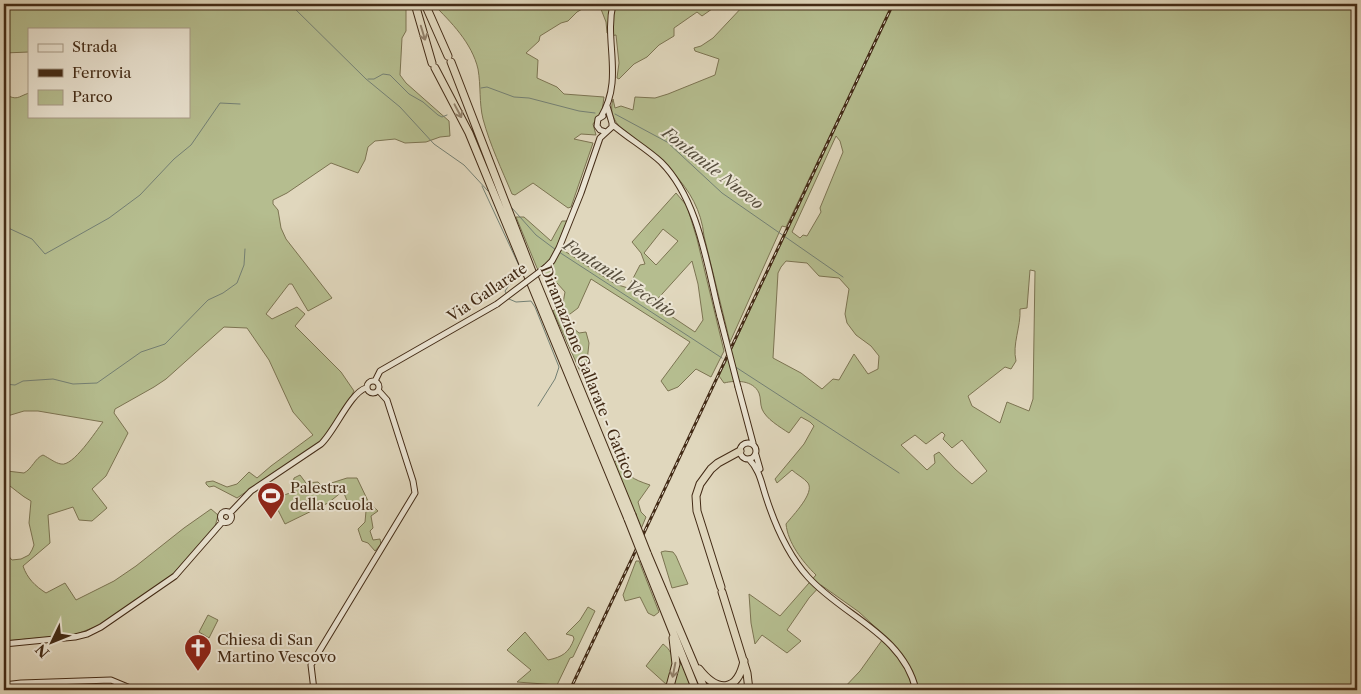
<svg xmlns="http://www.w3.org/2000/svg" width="1361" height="694" viewBox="0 0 1361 694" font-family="'Libre Caslon Text',serif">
  <rect width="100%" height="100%" fill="#e0d7bd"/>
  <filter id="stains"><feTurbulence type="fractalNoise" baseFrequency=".004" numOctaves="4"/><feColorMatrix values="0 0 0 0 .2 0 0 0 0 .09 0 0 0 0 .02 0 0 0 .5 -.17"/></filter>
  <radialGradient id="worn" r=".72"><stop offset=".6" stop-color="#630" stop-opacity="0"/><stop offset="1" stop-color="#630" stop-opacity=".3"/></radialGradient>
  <path fill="#b5bd8f" stroke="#7c7452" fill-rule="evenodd" d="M4 4H406V31L402 38 400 75 406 83 449 121 450 136 440 137 426 142 405 143 395 139 375 141 368 147 365 160 358 173 331 163 287 193 273 200V204L278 210 281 228 286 239 332 298 308 311 292 284H289L266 314 272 319 297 307 305 314 295 326 341 372 354 391 335 425 314 448 303 453 237 498 214 486 209 487 206 484V482L213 481 227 487 237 484 249 472 257 478 271 466 313 435 293 412 269 360 247 328 224 327 166 379 154 387 115 409 114 413 128 433 106 476 92 489 107 508 92 521 79 520 73 507 48 515 50 543 23 566C27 578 35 586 46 593L65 583 76 600 114 581 136 566 184 528 211 509 218 515 215 527 173 574 100 625 74 635 4 641V551L12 560 21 559 29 555 32 550 34 545 29 523 31 501C21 496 14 488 4 482V473L7 471 24 473C32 469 35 458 43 455 49 458 55 463 61 464 73 467 96 431 103 422L38 411H24L4 417V94C18 101 17 97 29 93V116H189V29H29V52L4 53V20L6 16Z
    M433 4H591L577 12 568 21 561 23 540 36 539 41 526 53 538 60 537 78 557 87 564 94 604 97 602 111 593 124 596 135 581 134 574 139 593 143 571 207 568 208 533 183 515 195 512 194C502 170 490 145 483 119 479 103 481 86 478 69 472 43 451 22 433 4Z
    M599 4H730L727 7 719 4 702 16 697 12 674 28V36L659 45 647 57 634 64 619 79 617 78 619 63 616 35 610 36 607 33 606 22Z
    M745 4H1353L1349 8 1351 9 1357 5V690H842L860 671 885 636 859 612 821 585 809 598 787 630 801 641 787 653 762 635 755 644 751 623 749 594 780 616 816 575C802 561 788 543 786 524 793 515 815 493 808 483 804 478 796 474 792 470L777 483 775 479 804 444 814 426 810 422 801 417 789 433C780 427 766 419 762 409 760 404 761 398 759 393 753 380 736 380 724 383L719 376 844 110 843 108 786 227 782 226 730 342 704 236C699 185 656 156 619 126 612 117 610 111 613 99L615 108 621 106 633 110 635 97 655 98 668 94 715 75 719 59 695 51 694 48 701 46 713 38ZM836 136 840 141 843 152 820 208 821 212 807 236 803 235 800 238 792 232ZM786 261 807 263 819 276 839 278 849 289 845 314 847 323 856 335 871 346 879 356 878 369 868 374 854 354 839 380 833 379 822 389 801 373 773 358 778 273 781 267ZM1030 270 1035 271 1033 399 1029 411 1007 402 1000 423 972 406 968 396 1005 367 1011 369 1016 361C1012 344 1021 327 1020 309L1027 308ZM942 432 945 435 943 439 952 448 962 440 987 471 972 484 955 469 939 452 934 455 935 463 927 470 901 445 915 435 926 444Z
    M676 193 687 206 697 239 724 351 711 377 696 369 678 387 668 391 661 381 690 342 591 279 578 308 566 317V322L579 333 586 332 589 343 586 371 592 384 589 391 553 311 563 303 565 292 557 283 550 285 537 268 516 217H524L551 241 562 221H567L557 246 615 284 628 288 640 265 645 264 641 253 632 242ZM663 229 678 241 656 265 644 253ZM692 261 698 284 703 320 695 332 653 304Z
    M618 460C627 476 632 479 650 485L638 502 641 512 646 517 641 529 614 462Z
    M300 475 306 483 318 482 322 486 347 478H357L368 501 378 511 371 516 373 528 370 531 373 540 380 539 381 544 375 551 368 543 362 541 358 529 365 522 366 511 361 506H354L348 503 343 491 328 503 285 524 278 510 264 505 266 502 295 491 293 484 294 478Z
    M665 551 673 552 676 556 688 584 672 588 661 552Z
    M636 561H639L659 612 654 616 648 613 640 597 625 601 623 595Z
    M588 607 595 611 573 657 570 658 557 685 517 682 531 670 507 650 525 632 548 660C562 657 569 653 574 639L573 636 566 634 580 620Z
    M208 615 218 620 209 638 199 632Z
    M663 644C678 655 672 669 667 685L646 666Z
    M677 652 693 690H671Z"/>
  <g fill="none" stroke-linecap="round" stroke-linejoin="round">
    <path stroke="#748074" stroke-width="1" d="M290 4 366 79 400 107 434 144 464 165 488 191
      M368 79H374L383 74 390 75 409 94 423 102 438 115 442 117 447 115
      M481 88 487 87 514 97 529 98 579 111 595 113
      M615 114 667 142 722 193 843 277
      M482 186 522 272C518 280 509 283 505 291L506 293
      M512 208 536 235 556 250
      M4 226 32 239 45 254 109 218 140 195 174 159 191 145 220 103 240 104
      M559 252 722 358
      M509 299 516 302 531 301 535 307 559 367 555 379 538 406
      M734 366 899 473
      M4 384 15 385 23 381 53 379 73 384 97 383 141 352 165 344 208 300 223 293 237 283 244 265 245 249"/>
    <defs>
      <path id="secondary" d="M603 116 598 119 597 126 600 130 606 132
        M601 117C624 79 604 42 613 4
        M613 125C628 138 647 149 661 162 699 200 707 267 720 317
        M546 267 552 261 559 248 581 193 600 138 612 127V123L607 106
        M367 387a6 6 0 1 1 12 0a6 6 0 1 1-12 0Z
        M375 381 380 371 497 304
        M738 387 753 443
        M740 451a8 8 0 1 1 16 0a8 8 0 1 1-16 0Z
        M756 455 760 469
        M749 459C760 471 761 482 766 497 775 525 788 555 808 577 843 616 903 634 916 690
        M220.5 517a5.5 5.5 0 1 1 11 0a5.5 5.5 0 1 1-11 0Z
        M230 513 251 491 321 444C335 431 350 393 366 388
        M4 644 75 637 87 634 101 627 175 576 223 521
        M4 685 21 683 111 680 135 690
        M314 687 323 690
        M314 690 311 665 314 660 415 493 413 481 387 400 378 390"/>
      <path id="highway" d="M415 4 432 63
        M425 4 448 56
        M451 62 531 269 632 515
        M435 68 469 133 628 519
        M647 553 705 690
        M643 557 696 690
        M721 587 697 511 696 496 700 484 711 469 718 463 740 451
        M722 592 747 673 749 690
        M699 669C717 692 737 693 744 661
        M669 690 676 664 673 638"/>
    </defs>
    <use href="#secondary" stroke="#432b16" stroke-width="7"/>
    <use href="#highway" stroke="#432b16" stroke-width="9"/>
    <use href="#secondary" stroke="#ebe5d4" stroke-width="5"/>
    <use href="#highway" stroke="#e0d7bd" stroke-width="7"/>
    <defs>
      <path id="rail" d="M570 690 893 4"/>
    </defs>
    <use href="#rail" stroke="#432b16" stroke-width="3"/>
    <use href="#rail" stroke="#ebe5d4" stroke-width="1" stroke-dasharray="4" stroke-linecap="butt"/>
    <defs>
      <path id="secondary-bridge" d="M497 304 546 267
        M720 317 738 387"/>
      <path id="highway-bridge" d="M632 515 647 553
        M628 519 643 557"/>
    </defs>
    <use href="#secondary-bridge" stroke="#432b16" stroke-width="7" stroke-linecap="butt"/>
    <use href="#highway-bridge" stroke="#432b16" stroke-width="9" stroke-linecap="butt"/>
    <use href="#secondary-bridge" stroke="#ebe5d4" stroke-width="5"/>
    <use href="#highway-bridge" stroke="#e0d7bd" stroke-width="7"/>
  </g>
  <defs><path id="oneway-shaft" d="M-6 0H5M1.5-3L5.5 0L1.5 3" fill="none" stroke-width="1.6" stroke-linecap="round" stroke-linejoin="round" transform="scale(1.25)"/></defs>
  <g stroke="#92816a">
    <use href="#oneway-shaft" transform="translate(423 33) rotate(73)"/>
    <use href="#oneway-shaft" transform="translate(458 111) rotate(62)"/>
    <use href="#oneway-shaft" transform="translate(674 670) rotate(101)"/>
  </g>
  <defs>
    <symbol id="stadium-pin" viewBox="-11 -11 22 30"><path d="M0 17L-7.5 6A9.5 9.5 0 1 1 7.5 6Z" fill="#8f2418" stroke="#ebe5d4"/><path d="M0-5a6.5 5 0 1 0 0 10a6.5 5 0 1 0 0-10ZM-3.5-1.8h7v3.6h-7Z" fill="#fff"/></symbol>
    <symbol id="church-pin" viewBox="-11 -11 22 30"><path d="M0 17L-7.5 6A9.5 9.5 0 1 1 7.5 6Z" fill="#8f2418" stroke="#ebe5d4"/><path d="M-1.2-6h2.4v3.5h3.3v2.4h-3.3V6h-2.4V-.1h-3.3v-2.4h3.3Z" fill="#fff"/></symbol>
  </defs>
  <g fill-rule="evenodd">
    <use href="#stadium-pin" x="255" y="480" width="32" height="43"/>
    <use href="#church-pin" x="182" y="632" width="32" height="43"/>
  </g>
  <g text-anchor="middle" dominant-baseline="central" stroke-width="4" stroke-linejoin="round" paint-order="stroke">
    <g font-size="15" fill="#432b16" stroke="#ebe5d4">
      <text transform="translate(487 292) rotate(-34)">Via Gallarate</text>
      <text transform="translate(588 372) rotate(68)">Diramazione Gallarate - Gattico</text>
    </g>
    <g font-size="15" fill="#432b16" stroke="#ebe5d4" text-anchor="start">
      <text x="290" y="487">Palestra<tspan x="290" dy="17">della scuola</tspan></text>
      <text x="217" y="639">Chiesa di San<tspan x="217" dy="17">Martino Vescovo</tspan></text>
    </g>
    <g font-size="16" font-style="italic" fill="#574e3d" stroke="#ebe5d4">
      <text transform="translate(713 168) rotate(38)">Fontanile Nuovo</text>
      <text transform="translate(620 278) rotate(33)">Fontanile Vecchio</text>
    </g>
  </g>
  <rect width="1361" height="694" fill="none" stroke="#e0d7bd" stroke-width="20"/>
  <rect x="5" y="5" width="1351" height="684" fill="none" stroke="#432b16" stroke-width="2.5"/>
  <rect x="10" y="10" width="1341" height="674" fill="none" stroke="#432b16"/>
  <rect x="28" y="28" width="162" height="90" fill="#ebe5d4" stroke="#a89b88"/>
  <rect x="38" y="44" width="25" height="8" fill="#ebe5d4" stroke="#a89b88"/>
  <text x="72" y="52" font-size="15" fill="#432b16">Strada</text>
  <rect x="38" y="69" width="25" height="8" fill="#432b16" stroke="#a89b88"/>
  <text x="72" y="78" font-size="15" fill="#432b16">Ferrovia</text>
  <rect x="38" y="90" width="25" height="15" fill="#b5bd8f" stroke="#a89b88"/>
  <text x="72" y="102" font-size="15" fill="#432b16">Parco</text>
  <g transform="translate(52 642) rotate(227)" stroke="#ebe5d4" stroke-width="4" paint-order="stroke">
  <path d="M0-4L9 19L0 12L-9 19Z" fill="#432b16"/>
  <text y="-8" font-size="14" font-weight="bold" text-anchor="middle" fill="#432b16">N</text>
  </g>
  <rect width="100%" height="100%" filter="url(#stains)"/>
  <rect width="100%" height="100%" fill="url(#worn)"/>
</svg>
